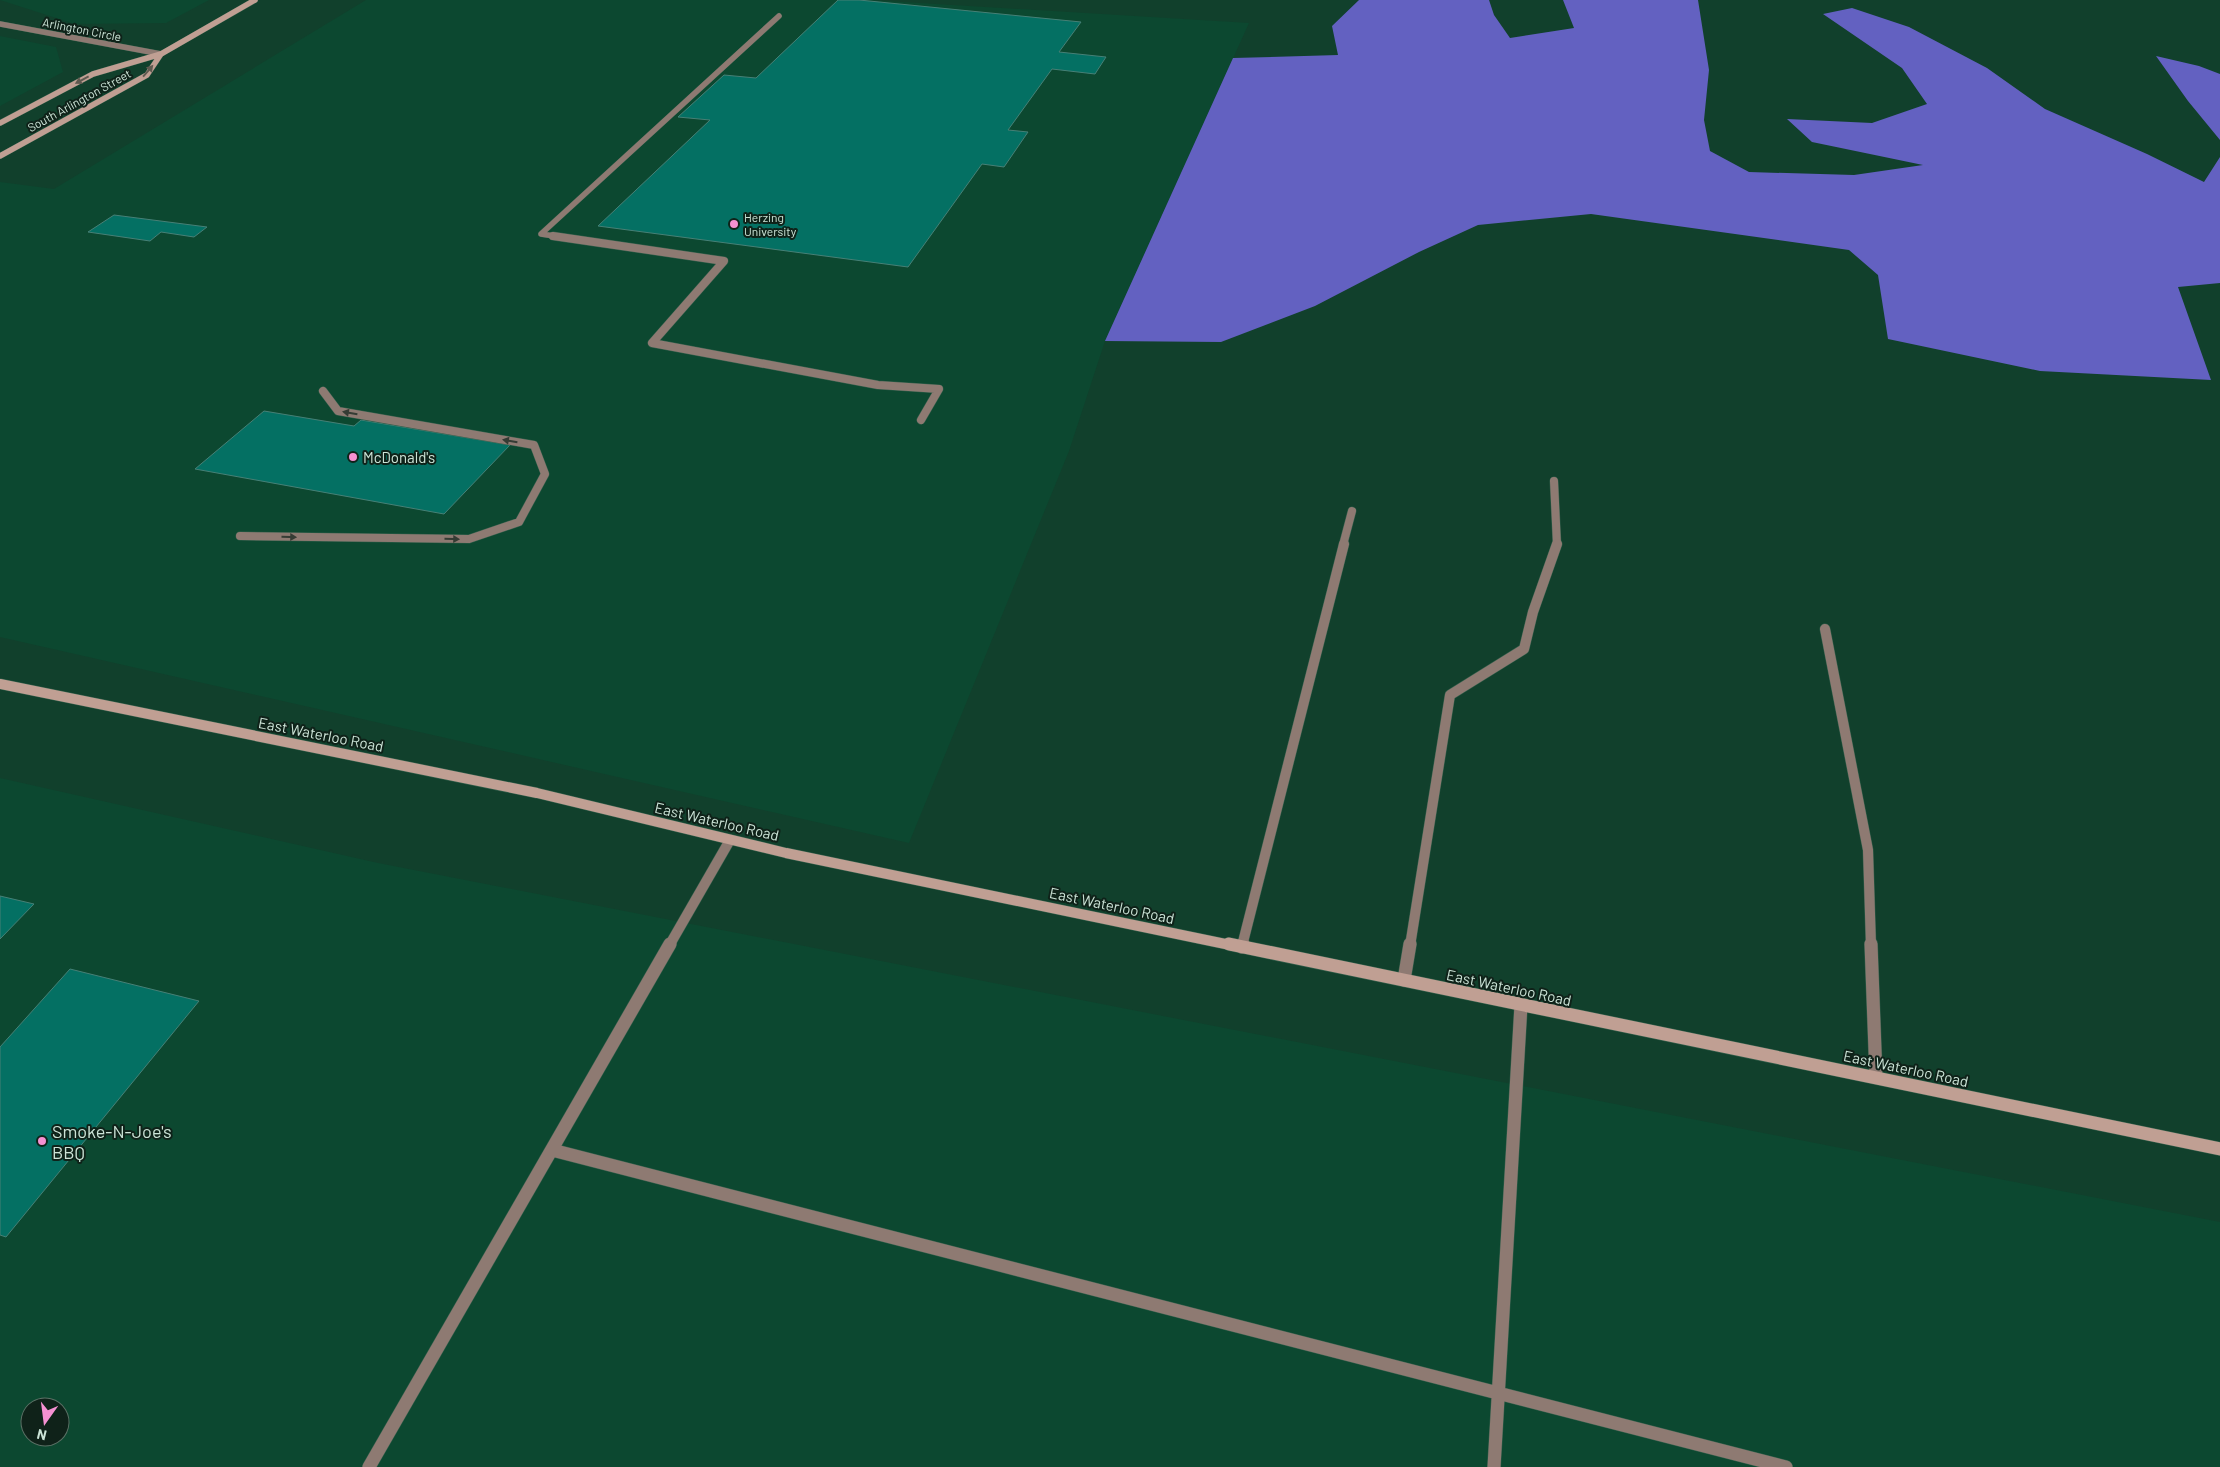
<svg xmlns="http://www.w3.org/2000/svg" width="2220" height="1467" viewBox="0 0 2220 1467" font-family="Barlow,sans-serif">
  <rect width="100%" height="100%" fill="#11402c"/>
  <path fill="#0c4830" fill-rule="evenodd" d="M0 0H209L166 23 75 24Z
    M366 0H870L1249 23 1105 341 1069 451 909 843 0 637V182L54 189Z
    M0 36 56 47 63 72 0 106Z
    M0 778 378 863 2220 1222V1467H0ZM30 1407H60V1437H30Z"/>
  <path fill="#6361c1" d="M1359 0H1489L1494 15 1510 38 1574 28 1563 0H1698L1709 70 1704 120 1710 151 1749 172 1854 175 1923 165 1812 142 1787 119 1872 123 1927 104 1902 68 1823 14 1852 8 1909 27 1987 68 2045 109 2147 154 2204 182 2220 157V283L2178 287 2211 380 2040 371 1888 339 1878 275 1849 250 1591 214 1478 225 1419 252 1315 306 1221 342 1105 341 1233 58 1338 55 1332 26Z
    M2156 56 2199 66 2220 74V140L2188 101Z"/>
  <path fill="#047063" stroke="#478076" d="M838 0H859L1081 22 1059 52 1106 57 1095 74 1052 69 1008 130 1028 132 1004 167 982 164 908 267 598 226 710 120 678 117 724 75 756 78Z
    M114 215 207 227 194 237 161 232 150 241 88 232Z
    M264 411 354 426 361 420 510 445 444 514 195 469Z
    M0 896 34 904 0 939Z
    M70 969 199 1001 6 1237 0 1235V1047Z"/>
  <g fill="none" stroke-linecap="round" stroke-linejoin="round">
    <defs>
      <path id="service-far3" d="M561 237 541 234 779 16"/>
      <path id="service-far2" d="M553 236 724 261 652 343 878 385 939 389 921 420
        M1554 481 1557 545
        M240 536 469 539 519 522 545 474 534 445 338 411 323 391
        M1343 545 1352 511"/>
      <path id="service-far1" d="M1825 629 1868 850 1871 946
        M669 946 730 840
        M1242 946 1344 544
        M1410 946 1450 695 1524 649 1533 612 1557 544"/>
      <path id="service" d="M1871 944 1876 1077
        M1242 947 1243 944
        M1404 980 1410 944
        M552 1150 1786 1467
        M369 1467 670 944
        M1494 1467 1521 1005"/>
      <path id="minor" d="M0 24 161 54"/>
      <path id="secondary-far2" d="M0 123 93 74 161 54 255 0
        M0 156 147 75 161 54"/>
      <path id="secondary-far1" d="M0 684 537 793 786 853 1235 946"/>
      <path id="secondary" d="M1229 944 2220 1149"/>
    </defs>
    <use href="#service-far3" stroke="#335e4b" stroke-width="6"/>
    <use href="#service-far2" stroke="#335e4b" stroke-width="9"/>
    <use href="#service-far1" stroke="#335e4b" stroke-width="11"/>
    <use href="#service" stroke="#335e4b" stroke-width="14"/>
    <use href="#minor" stroke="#335e4b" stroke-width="6"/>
    <use href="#secondary-far2" stroke="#335e4b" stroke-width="6"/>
    <use href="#secondary-far1" stroke="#335e4b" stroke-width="11"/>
    <use href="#secondary" stroke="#335e4b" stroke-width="14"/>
    <use href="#service-far3" stroke="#8e7a72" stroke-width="5.5"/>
    <use href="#service-far2" stroke="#8e7a72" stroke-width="8"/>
    <use href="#service-far1" stroke="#8e7a72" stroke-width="10"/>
    <use href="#service" stroke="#8e7a72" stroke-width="13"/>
    <use href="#minor" stroke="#8e7a72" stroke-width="5.5"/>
    <use href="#secondary-far2" stroke="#c09f93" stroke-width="5.5"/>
    <use href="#secondary-far1" stroke="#c09f93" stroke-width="10"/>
    <use href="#secondary" stroke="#c09f93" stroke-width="13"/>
  </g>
  <defs><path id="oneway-solid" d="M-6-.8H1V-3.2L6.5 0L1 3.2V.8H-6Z" transform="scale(1.25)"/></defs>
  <g fill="#5f5a50">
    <use href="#oneway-solid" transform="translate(148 71) rotate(-49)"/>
    <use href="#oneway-solid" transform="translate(82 80) rotate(152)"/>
  </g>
  <g fill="#353c34">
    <use href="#oneway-solid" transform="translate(350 413) rotate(-170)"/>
    <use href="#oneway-solid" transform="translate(510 441) rotate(-170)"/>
    <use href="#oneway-solid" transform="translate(289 537) rotate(1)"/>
    <use href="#oneway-solid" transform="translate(452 539) rotate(1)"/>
  </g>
  <g fill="#f591d2" stroke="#0f2219" stroke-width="2">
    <circle cx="734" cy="224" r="5"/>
    <circle cx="353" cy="457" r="5"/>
    <circle cx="42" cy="1141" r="5"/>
  </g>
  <g text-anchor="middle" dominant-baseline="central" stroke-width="4" stroke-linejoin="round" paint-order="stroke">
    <g font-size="12" fill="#cce4d7" stroke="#0f2219">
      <text transform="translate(82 29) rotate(11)">Arlington Circle</text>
      <text transform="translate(79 100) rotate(-29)">South Arlington Street</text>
    </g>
    <g font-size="12" fill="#cce4d7" stroke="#0f2219" text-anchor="start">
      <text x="744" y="217">Herzing<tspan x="744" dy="14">University</tspan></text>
    </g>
    <g font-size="15" fill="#cce4d7" stroke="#0f2219" text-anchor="start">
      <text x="363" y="457">McDonald's</text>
    </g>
    <g font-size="15" fill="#cce4d7" stroke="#0f2219">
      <text transform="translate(321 734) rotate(11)">East Waterloo Road</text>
      <text transform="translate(717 821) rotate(13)">East Waterloo Road</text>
      <text transform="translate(1112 905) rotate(12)">East Waterloo Road</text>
      <text transform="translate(1509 987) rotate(12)">East Waterloo Road</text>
      <text transform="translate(1906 1068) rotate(12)">East Waterloo Road</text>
    </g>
    <g font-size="18" fill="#cce4d7" stroke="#0f2219" text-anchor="start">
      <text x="52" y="1131">Smoke-N-Joe's<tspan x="52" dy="21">BBQ</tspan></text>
    </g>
  </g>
  <g transform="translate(45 1422) rotate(194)"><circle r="24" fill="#0f2219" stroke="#5b7065"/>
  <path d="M0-4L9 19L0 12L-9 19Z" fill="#f591d2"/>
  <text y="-8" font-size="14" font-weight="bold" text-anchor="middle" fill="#cce4d7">N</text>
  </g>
</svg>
